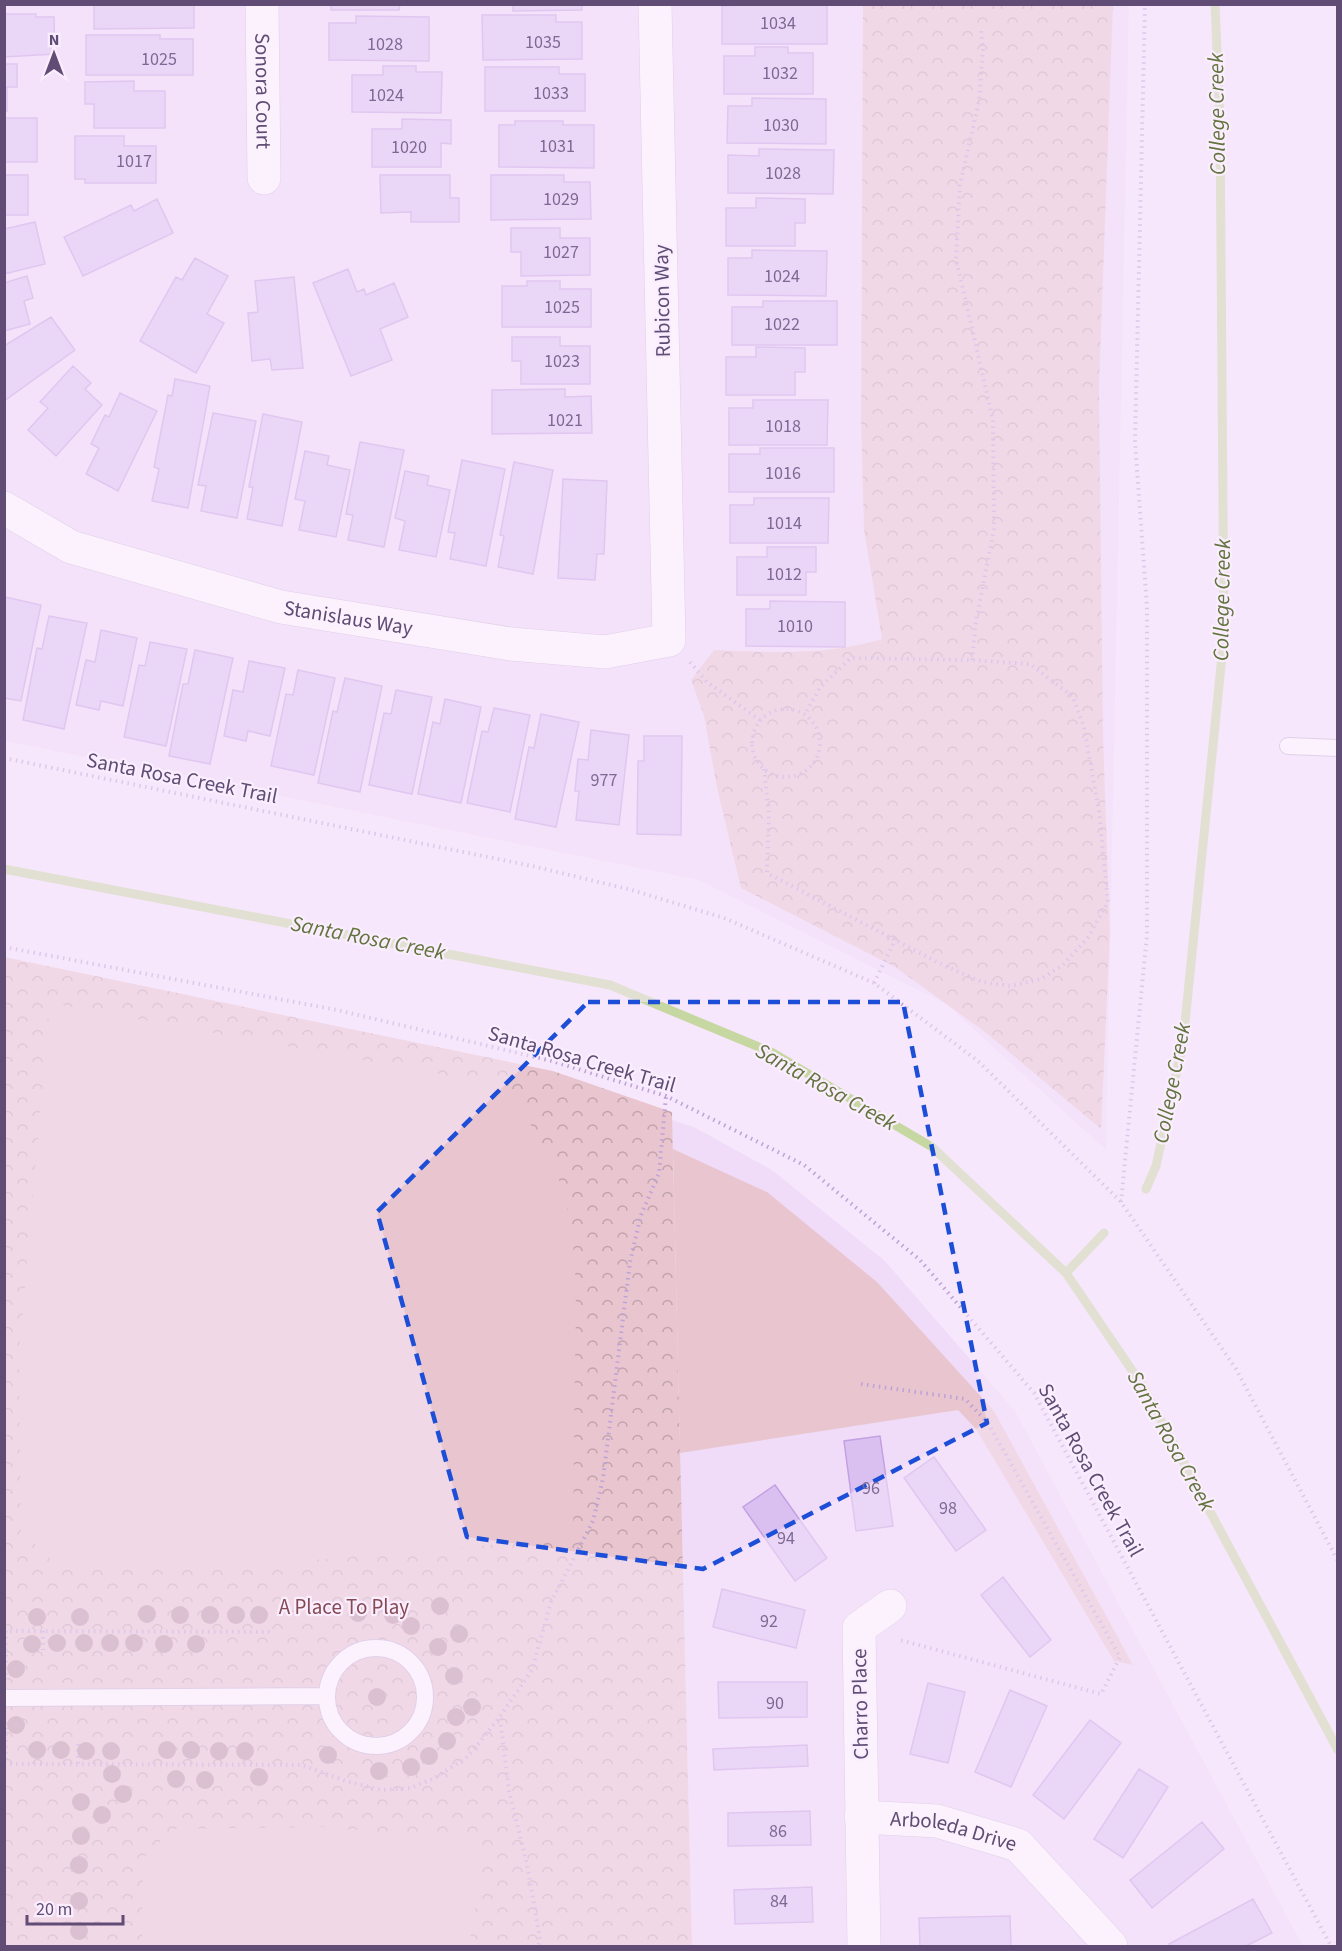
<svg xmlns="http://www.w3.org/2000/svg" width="1342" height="1951" viewBox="0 0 1342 1951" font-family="'Source Sans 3',sans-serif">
  <defs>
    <pattern id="park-crowns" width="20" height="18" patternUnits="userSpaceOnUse" patternTransform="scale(1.5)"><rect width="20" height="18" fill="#e9c6cf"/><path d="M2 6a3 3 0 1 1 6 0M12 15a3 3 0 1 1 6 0" fill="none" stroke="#c0a3ad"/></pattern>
  </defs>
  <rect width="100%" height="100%" fill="#f7e7fc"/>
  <path fill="#f0dcf8" d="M4 5H1129L1106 1150 946 1004 699 880 5 741Z
    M672 1120 694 1127 772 1170 885 1261 1015 1411 1303 1946H692Z"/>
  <path fill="url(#park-crowns)" d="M863 5H1113L1099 386 1103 736 1110 934 1101 1129 985 1032 895 967 741 888 717 788 704 716 691 680 714 650C771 652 827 656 882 639L864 530 861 423Z
    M4 957 553 1071 672 1112 692 1946H5Z"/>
  <path fill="#e9c6cf" d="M50 1003 498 1085C582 1171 577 1253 575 1365 574 1422 574 1480 573 1538L230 1567H59L21 1531 19 1356Z
    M673 1149 767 1192 877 1282 994 1411 1133 1665 1114 1661 976 1429 958 1410 680 1453Z
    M324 1827 478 1841V1891L469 1946H142L143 1858 173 1829Z"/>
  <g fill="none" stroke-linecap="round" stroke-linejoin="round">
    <path stroke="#c7d7a2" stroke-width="9" d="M4 869 610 985 773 1053 932 1147 1066 1273 1142 1385 1338 1750
      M1146 1189 1156 1166 1183 1043 1224 636 1220 123 1215 4
      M1066 1273 1104 1233"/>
  </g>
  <path fill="#dac0f0" stroke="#c3a0e3" stroke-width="1.5" d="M94 4H194V28L94 29Z
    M331 4H400L399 10H331Z
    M513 4H582V10L513 11Z
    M753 4H827V44H722V6Z
    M4 14H36V17H54L55 54 4 57Z
    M482 15H556V22H582V59L483 60Z
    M356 16 429 17V61L329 60V23H356Z
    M86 35H160V39H193V75H86Z
    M755 47H788V53H813V94H724V56H755Z
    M4 64H17V87H7V111H4Z
    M383 66H416V72H442L441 113 352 112V75H383Z
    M485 67H559V74H585V111H485Z
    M134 81V91H165V128H94V104H85V82Z
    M752 98 826 99V144L727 143 728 106H752Z
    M4 118H37V162H4Z
    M402 119 451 120V144L441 143V167H372V129H402Z
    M515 121H563V125H594V168L499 167V125H515Z
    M75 136H124V146H156V183H85V179H75Z
    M759 149 834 150 833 194 728 193V155L759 156Z
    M4 175H28V215H4Z
    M380 175H450V198H459V222H411V212L381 213Z
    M491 175H564V182H590L591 219 491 220Z
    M756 198 805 199V223H795V246H726V208H756Z
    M157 199 173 233 83 276 64 237 131 205 134 211Z
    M35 222 45 264 4 274V229Z
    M511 228H560V238H590V275L521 276V252H511Z
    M752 250 827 251 826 296 728 295V258H752Z
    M195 258 228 276 207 314 224 323 196 373 140 341 176 277 182 280Z
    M348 269 357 292 364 289 366 295 394 283 408 317 380 329 392 360 351 376 313 283Z
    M27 276 33 298 24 301 30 324 4 331V283Z
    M294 277 303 368 272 370 270 359 252 361 248 313 258 312 255 281Z
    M527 281H560V289H591V327H502V286H527Z
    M763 301H837V345H732V307H763Z
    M51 317 75 350 4 401V346Z
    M512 337H560V346H590V384H521V361H512Z
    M756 347 805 348V372H795V395H726V357H756Z
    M73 366 91 383 85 389 102 405 56 456 28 430 48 408 40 402Z
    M175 379 210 386 188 508 152 501 159 469 154 467 168 395 172 396Z
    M565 389V397L591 396 592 433 492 434V390Z
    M120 393 157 411 118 491 86 474 99 448 91 444 105 415 109 417Z
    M753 400H828L827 445H729V408H753Z
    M213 413 256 421 237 518 201 511 206 486 198 485Z
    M263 414 302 422 282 526 247 519 253 487H249Z
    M360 442 404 450 384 547 348 540 353 515 346 514Z
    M760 448H834V492H729V454H760Z
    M305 451 329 456 327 465 350 470 336 537 299 530 305 501 295 499Z
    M462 460 505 469 486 566 450 559 455 533 448 532Z
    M514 462 553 470 533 574 498 567 504 536 500 535Z
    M405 471 429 476 427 485 450 490 436 557 399 550 405 521 395 518Z
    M563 479 607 481 604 554H597L595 580 558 578Z
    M754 498H829L828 543H730V505H754Z
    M767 547H816V572H806V595H737V557H767Z
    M5 597 41 605 21 701 4 698Z
    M770 601 845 602V647L746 646V609H770Z
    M49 616 87 623 64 729 23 720 37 648 42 649Z
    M101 630 137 638 123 706 101 701 99 710 76 705 86 660 95 662Z
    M150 642 187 649 166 746 124 737 139 665 145 666Z
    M195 650 233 658 210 764 169 756 183 684H188Z
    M249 661 285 668 270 736 248 731 246 741 224 736 233 690 243 692Z
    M298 670 335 678 314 775 271 766 286 694 293 695Z
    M345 678 382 686 360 792 318 783 333 711 337 712Z
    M396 690 432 697 412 794 369 785 384 713 391 714Z
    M445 699 481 707 461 803 418 794 433 722 440 724Z
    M494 708 530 715 510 812 467 803 482 731 488 732Z
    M541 714 579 722 556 827 515 819 529 747 534 748Z
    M591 730 629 735 619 825 576 820 579 791H575L578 759 588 760Z
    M644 736H682L681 835 637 834 638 761H644Z
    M880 1436 893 1526 856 1531 844 1441Z
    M934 1457 986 1530 956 1551 904 1478Z
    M775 1485 827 1558 795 1581 743 1507Z
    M1003 1577 1051 1640 1030 1657 981 1595Z
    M722 1589 805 1610 796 1648 713 1627Z
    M718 1682H807V1717L719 1718Z
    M928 1683 965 1692 948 1763 910 1754Z
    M1010 1690 1047 1706 1011 1787 975 1772Z
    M1090 1720 1121 1743 1064 1819 1033 1795Z
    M807 1745 808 1766 714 1770 713 1749Z
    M1139 1769 1168 1787 1123 1858 1094 1839Z
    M810 1811 811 1845 728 1846V1813Z
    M1202 1822 1224 1849 1152 1908 1130 1880Z
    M812 1887 813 1922 735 1924 734 1890Z
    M1253 1899 1272 1933 1246 1946H1171L1169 1944Z
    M1010 1916 1011 1946H920L919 1918Z"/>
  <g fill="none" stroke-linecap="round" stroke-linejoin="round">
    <defs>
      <path id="service" d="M1288 746 1338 748
        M327 1697a49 49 0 1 1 98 0a49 49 0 1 1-98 0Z
        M4 1698 326 1696"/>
      <g id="minor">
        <path id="s1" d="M262 4 264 178"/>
        <path id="s2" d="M4 508 71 547 281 607 511 644 605 652 669 640 655 4"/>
        <path id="s3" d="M861 1817 937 1821 1018 1845 1111 1946"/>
        <path d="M864 1946 859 1628 890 1606"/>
      </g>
    </defs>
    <use href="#service" stroke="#c5b3d2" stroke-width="18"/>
    <use href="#minor" stroke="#c5b3d2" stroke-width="34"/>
    <path stroke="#bda2d6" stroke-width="4" stroke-dasharray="1.5 4.5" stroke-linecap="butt" d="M972 660 976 622 994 529 993 420 956 259 960 185 979 101 983 50 981 29
      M690 662 707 682 760 720
      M752 743a34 34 0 1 1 68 0a34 34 0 1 1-68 0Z
      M4 758 532 866 632 890 724 918 874 983 978 1061 1121 1202 1236 1369 1338 1561
      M764 769 769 814 767 873 943 965 982 982 1011 986 1041 979 1063 965 1089 936 1108 902 1099 811 1084 727 1073 697 1030 664 972 660 851 658 821 686 805 714
      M4 947 337 1010 552 1061 666 1096 804 1165 920 1260 1034 1393 1331 1946
      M874 983 896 938
      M1121 1202 1147 935V607L1135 442 1145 4
      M861 1384 965 1399 988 1423 1120 1657 1101 1694 900 1640
      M4 1631 271 1632
      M6 1631V1675
      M43 1631V1650
      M500 1719 509 1791 527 1864 540 1939 538 1946
      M6 1722V1764
      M78 1744V1764
      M4 1764 302 1765 346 1781 381 1790 410 1788 433 1779 466 1758 478 1744 499 1718 532 1670 551 1602 593 1521 603 1479 630 1262 641 1215 659 1173 666 1096"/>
    <use href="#service" stroke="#fff" stroke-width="16"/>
    <use href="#minor" stroke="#fff" stroke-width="33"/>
  </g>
  <g fill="#b9919f">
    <circle cx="440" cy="1606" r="9"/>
    <circle cx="358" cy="1613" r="9"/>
    <circle cx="147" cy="1614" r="9"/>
    <circle cx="180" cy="1615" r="9"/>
    <circle cx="210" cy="1615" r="9"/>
    <circle cx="236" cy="1615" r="9"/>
    <circle cx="259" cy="1615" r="9"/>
    <circle cx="393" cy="1615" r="9"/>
    <circle cx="37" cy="1617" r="9"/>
    <circle cx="80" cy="1617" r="9"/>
    <circle cx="411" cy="1626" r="9"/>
    <circle cx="459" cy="1634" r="9"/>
    <circle cx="57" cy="1643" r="9"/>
    <circle cx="84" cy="1643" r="9"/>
    <circle cx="110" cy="1643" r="9"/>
    <circle cx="134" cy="1643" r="9"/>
    <circle cx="32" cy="1644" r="9"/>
    <circle cx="164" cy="1644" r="9"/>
    <circle cx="196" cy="1644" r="9"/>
    <circle cx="438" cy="1647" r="9"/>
    <circle cx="16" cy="1669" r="9"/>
    <circle cx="454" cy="1676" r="9"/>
    <circle cx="377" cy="1697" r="9"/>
    <circle cx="472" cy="1707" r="9"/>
    <circle cx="456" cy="1717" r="9"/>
    <circle cx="16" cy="1725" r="9"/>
    <circle cx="447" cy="1741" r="9"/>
    <circle cx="37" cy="1750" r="9"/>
    <circle cx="61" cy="1750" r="9"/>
    <circle cx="167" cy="1750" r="9"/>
    <circle cx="191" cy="1750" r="9"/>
    <circle cx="86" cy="1751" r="9"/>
    <circle cx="111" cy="1751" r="9"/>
    <circle cx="219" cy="1751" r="9"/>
    <circle cx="245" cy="1751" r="9"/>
    <circle cx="328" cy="1755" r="9"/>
    <circle cx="429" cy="1756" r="9"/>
    <circle cx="411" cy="1767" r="9"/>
    <circle cx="379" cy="1771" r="9"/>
    <circle cx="112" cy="1774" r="9"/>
    <circle cx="259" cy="1777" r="9"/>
    <circle cx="176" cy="1779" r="9"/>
    <circle cx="205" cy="1780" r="9"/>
    <circle cx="123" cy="1794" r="9"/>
    <circle cx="81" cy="1802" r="9"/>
    <circle cx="102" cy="1815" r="9"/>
    <circle cx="81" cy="1836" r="9"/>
    <circle cx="79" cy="1865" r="9"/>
    <circle cx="79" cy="1901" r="9"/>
    <circle cx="79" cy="1931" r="9"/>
  </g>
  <path d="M0 0H1342V1951H0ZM588 1002H903L987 1423 703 1569 467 1537 377 1212Z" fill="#f7e7fc" fill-opacity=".55" fill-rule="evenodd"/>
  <path fill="none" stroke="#1d4ed8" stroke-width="4.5" stroke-dasharray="12 8" stroke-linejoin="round" d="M588 1002H903L987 1423 703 1569 467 1537 377 1212Z"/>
  <g text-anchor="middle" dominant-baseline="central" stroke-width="4.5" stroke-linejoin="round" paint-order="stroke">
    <g font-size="18" fill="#7e6994">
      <text x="778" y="23">1034</text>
      <text x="543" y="42">1035</text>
      <text x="385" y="44">1028</text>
      <text x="159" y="59">1025</text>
      <text x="780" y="73">1032</text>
      <text x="551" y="93">1033</text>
      <text x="386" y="95">1024</text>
      <text x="781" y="125">1030</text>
      <text x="557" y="146">1031</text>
      <text x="409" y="147">1020</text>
      <text x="134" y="161">1017</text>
      <text x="783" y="173">1028</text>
      <text x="561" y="199">1029</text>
      <text x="561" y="252">1027</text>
      <text x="782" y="276">1024</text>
      <text x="562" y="307">1025</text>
      <text x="782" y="324">1022</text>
      <text x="562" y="361">1023</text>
      <text x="565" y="420">1021</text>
      <text x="783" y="426">1018</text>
      <text x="783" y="473">1016</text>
      <text x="784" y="523">1014</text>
      <text x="784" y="574">1012</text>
      <text x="795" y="626">1010</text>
      <text x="604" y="780">977</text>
      <text x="871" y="1488">96</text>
      <text x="948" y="1508">98</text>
      <text x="786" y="1538">94</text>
      <text x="769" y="1621">92</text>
      <text x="775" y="1703">90</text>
      <text x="778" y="1831">86</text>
      <text x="779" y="1901">84</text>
    </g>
    <g font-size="21" fill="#604c75" stroke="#faeefe">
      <text stroke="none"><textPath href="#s1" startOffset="87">Sonora Court</textPath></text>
      <text transform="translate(662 301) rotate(-91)">Rubicon Way</text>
      <text stroke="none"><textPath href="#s2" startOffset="364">Stanislaus Way</textPath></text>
      <text transform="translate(182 778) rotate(11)">Santa Rosa Creek Trail</text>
      <text transform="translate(582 1059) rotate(16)">Santa Rosa Creek Trail</text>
      <text transform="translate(1091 1470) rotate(61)">Santa Rosa Creek Trail</text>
      <text transform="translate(860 1704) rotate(-91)">Charro Place</text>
      <text stroke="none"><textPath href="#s3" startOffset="94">Arboleda Drive</textPath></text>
    </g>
    <g font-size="21" fill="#864a53" stroke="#faeefe">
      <text x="344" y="1607">A Place To Play</text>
    </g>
    <g font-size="22" font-style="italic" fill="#62733d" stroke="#faeefe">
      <text transform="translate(1217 114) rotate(-91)">College Creek</text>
      <text transform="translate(1222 600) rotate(-89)">College Creek</text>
      <text transform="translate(368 938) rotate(11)">Santa Rosa Creek</text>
      <text transform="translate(1172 1083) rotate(-79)">College Creek</text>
      <text transform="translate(826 1087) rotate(29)">Santa Rosa Creek</text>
      <text transform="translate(1171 1441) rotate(61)">Santa Rosa Creek</text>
    </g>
  </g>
  <rect width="1342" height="1951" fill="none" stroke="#604c75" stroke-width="12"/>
  <g transform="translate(54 54)" stroke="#faeefe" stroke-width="4.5" paint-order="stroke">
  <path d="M0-4.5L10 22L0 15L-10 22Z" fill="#604c75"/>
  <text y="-9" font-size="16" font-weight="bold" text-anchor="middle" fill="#604c75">N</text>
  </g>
  <path d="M27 1915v9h96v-9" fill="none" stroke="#604c75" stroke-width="3"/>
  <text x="36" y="1915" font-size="18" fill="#604c75" stroke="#faeefe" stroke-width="4.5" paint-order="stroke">20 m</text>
</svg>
